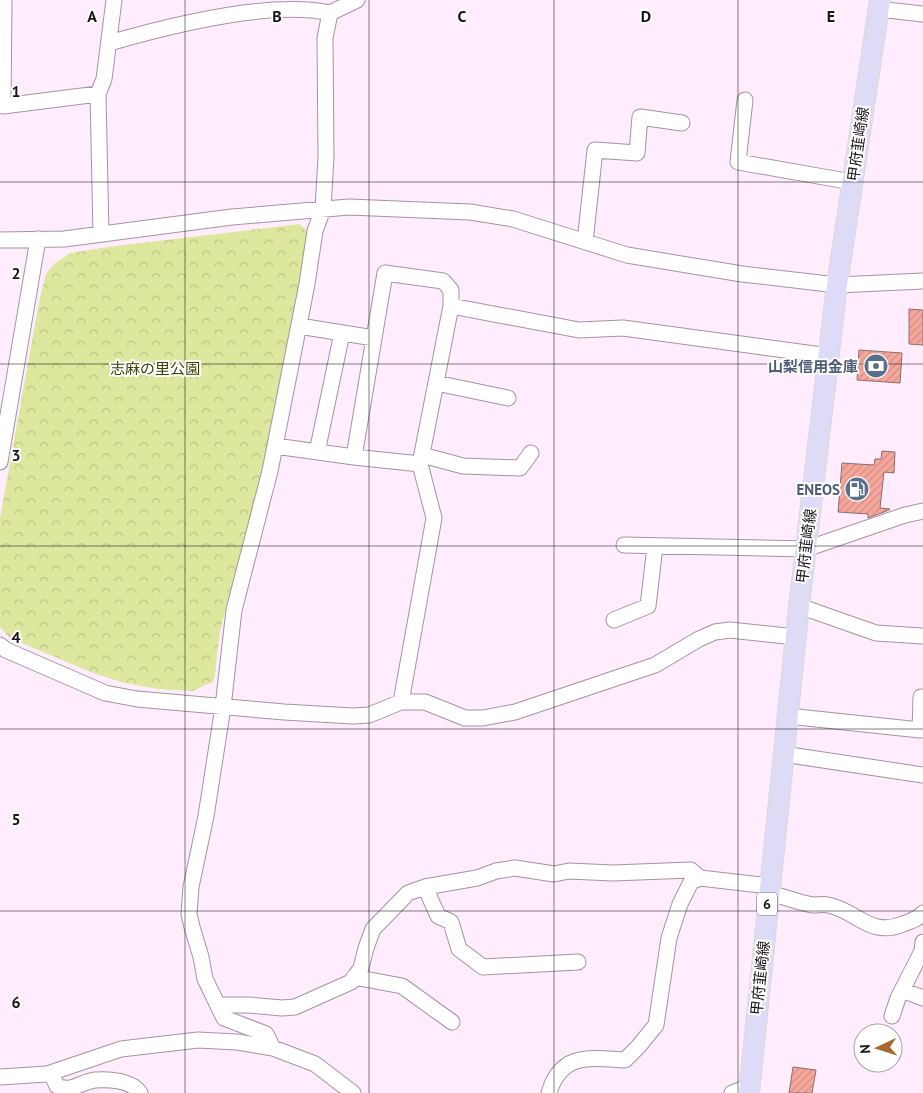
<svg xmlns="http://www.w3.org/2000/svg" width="923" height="1093" viewBox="0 0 923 1093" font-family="'PT Sans','Noto Sans JP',sans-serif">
  <defs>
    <pattern id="forest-crowns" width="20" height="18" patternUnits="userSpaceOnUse" patternTransform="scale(1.25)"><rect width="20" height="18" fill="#dde79d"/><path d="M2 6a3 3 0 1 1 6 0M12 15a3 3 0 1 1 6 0" fill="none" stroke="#bdc587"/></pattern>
    <pattern id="building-hatch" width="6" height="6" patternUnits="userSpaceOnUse" patternTransform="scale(1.25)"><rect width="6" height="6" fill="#f7a69b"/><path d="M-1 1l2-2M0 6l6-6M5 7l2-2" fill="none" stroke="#d38e85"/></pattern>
  </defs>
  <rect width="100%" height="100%" fill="#ffedfd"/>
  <path fill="url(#forest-crowns)" d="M299 224 307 231 306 245 295 311 265 460 220 631 214 681 193 691 157 689 121 682 93 673 10 638 0 627V518L40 297 46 274 55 263 70 253 108 247Z"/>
  <path fill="url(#building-hatch)" stroke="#86706d" d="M909 309 923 310V345L909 344Z
    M859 350 902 353 900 383 857 380Z
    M882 451 895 452 894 473 884 472 880 508 890 509 889 510 868 518V514L838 512 842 463 874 465 875 459H881Z
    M793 1067 816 1070 812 1093H789Z"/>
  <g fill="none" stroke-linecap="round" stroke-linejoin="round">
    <defs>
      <path id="minor" d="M878 9 923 14
        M109 43C168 26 271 0 330 13
        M98 94 101 234
        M745 100 738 162 852 182
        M0 105 3 106 98 94 104 79 114 0
        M3 106 4 0
        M0 240 64 239 232 217 349 207 470 212 513 219 627 255 742 274 837 285 923 281
        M585 242 595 150 637 153 640 117 682 123
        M451 306 579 330 623 328 829 356
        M299 326 374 338
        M436 383 508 398
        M275 446 354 457 420 464
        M317 452 342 333
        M422 455 463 466 520 468 531 453
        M354 457 385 273 443 281 451 290V306L420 464 434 518 401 702
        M0 462 38 239
        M624 545 806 549 905 515 923 511
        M799 606 876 633 923 636
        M614 620 648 606 655 546
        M0 645 6 650 105 693 137 699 284 712 353 716 369 715 401 702H425L465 718H483L515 712 655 665 699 639 715 632 730 630 796 637
        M788 716 920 730 921 697
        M783 754 923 775
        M425 887 438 916 451 922 459 949 483 967 578 962
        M769 893C783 896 799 903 813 905 818 905 823 904 828 905 856 910 870 938 903 924 911 921 918 919 923 913
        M354 977 402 986 452 1022
        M902 990 923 998
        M218 1005H249L282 1008 295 1007 351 982 361 968 366 948 373 929 408 893 425 887 477 878 496 871 515 868 554 874 569 871 613 873 691 870 700 878
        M892 1016 898 998 922 951 923 942
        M273 1048 266 1034 224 1018 205 979 201 957 192 927 189 914 191 887 206 816 223 707 234 610 270 471 307 284 315 231 323 209 326 157 325 38 330 13 357 0
        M51 1073 57 1086C72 1093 80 1082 95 1080 108 1079 132 1080 140 1093
        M0 1077 47 1074 121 1049 198 1040 237 1042 273 1048 315 1064 353 1093
        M549 1093C561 1052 590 1058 625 1060L638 1047 656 1025 669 938 680 904 691 882 700 878 769 886
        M732 1093 748 1087"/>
      <path id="major" d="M749 1093 799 606 837 285 880 0"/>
    </defs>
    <use href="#minor" stroke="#a494a3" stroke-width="17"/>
    <use href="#major" stroke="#dbdada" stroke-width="22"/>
    <use href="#minor" stroke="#fff" stroke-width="15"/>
    <use href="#major" stroke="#dedbf7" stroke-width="20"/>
  </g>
  <path fill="none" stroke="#1b151a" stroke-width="1" stroke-opacity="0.55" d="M185 0V1093M369 0V1093M554 0V1093M738 0V1093M0 182H923M0 364H923M0 546H923M0 729H923M0 911H923"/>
  <defs>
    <symbol id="bank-disc" viewBox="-11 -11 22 22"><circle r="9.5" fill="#5c6f8a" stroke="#fff"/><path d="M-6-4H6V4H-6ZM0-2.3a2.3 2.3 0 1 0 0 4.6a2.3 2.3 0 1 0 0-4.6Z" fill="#fff"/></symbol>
    <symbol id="fuel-disc" viewBox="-11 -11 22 22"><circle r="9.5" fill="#5c6f8a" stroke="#fff"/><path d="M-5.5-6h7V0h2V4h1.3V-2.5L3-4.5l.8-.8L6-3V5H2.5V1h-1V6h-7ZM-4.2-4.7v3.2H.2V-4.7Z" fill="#fff"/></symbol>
  </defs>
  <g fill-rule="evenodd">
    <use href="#bank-disc" x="862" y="352" width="28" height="28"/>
    <use href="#fuel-disc" x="843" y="475" width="28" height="28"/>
  </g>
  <g text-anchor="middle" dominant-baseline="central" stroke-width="4" stroke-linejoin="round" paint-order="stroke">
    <rect fill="#fff" stroke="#5f5b5f" stroke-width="1" x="757" y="892.5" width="20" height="23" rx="4"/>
    <g font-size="14" font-weight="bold" fill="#1b151a">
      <text x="767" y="904">6</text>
    </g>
    <g font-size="15" fill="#1b151a" stroke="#fff">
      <text transform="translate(858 144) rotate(-82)">甲府韮崎線</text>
      <text transform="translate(806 546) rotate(-83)">甲府韮崎線</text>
      <text transform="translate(760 978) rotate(-84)">甲府韮崎線</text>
    </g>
    <g font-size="15" font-weight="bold" fill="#4e5e75" stroke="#fff" text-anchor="end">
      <text x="858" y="366">山梨信用金庫</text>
      <text x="840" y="489">ENEOS</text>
    </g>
    <g font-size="15" fill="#3b4005" stroke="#fff">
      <text x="155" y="368">志麻の里公園</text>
    </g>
  </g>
  <g font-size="16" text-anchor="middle" font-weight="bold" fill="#1b151a" stroke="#fff" stroke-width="4" stroke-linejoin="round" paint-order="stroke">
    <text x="92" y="22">A</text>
    <text x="277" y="22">B</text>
    <text x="462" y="22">C</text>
    <text x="646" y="22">D</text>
    <text x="831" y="22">E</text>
    <text x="16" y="97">1</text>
    <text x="16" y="279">2</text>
    <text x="16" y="461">3</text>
    <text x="16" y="643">4</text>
    <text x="16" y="825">5</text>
    <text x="16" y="1008">6</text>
  </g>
  <g transform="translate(878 1048) rotate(266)"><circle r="24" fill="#ffffff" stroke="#a4a1a3"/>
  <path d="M0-4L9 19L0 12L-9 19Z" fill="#a7692e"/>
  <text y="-8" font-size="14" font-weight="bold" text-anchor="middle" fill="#1b151a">N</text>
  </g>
</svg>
